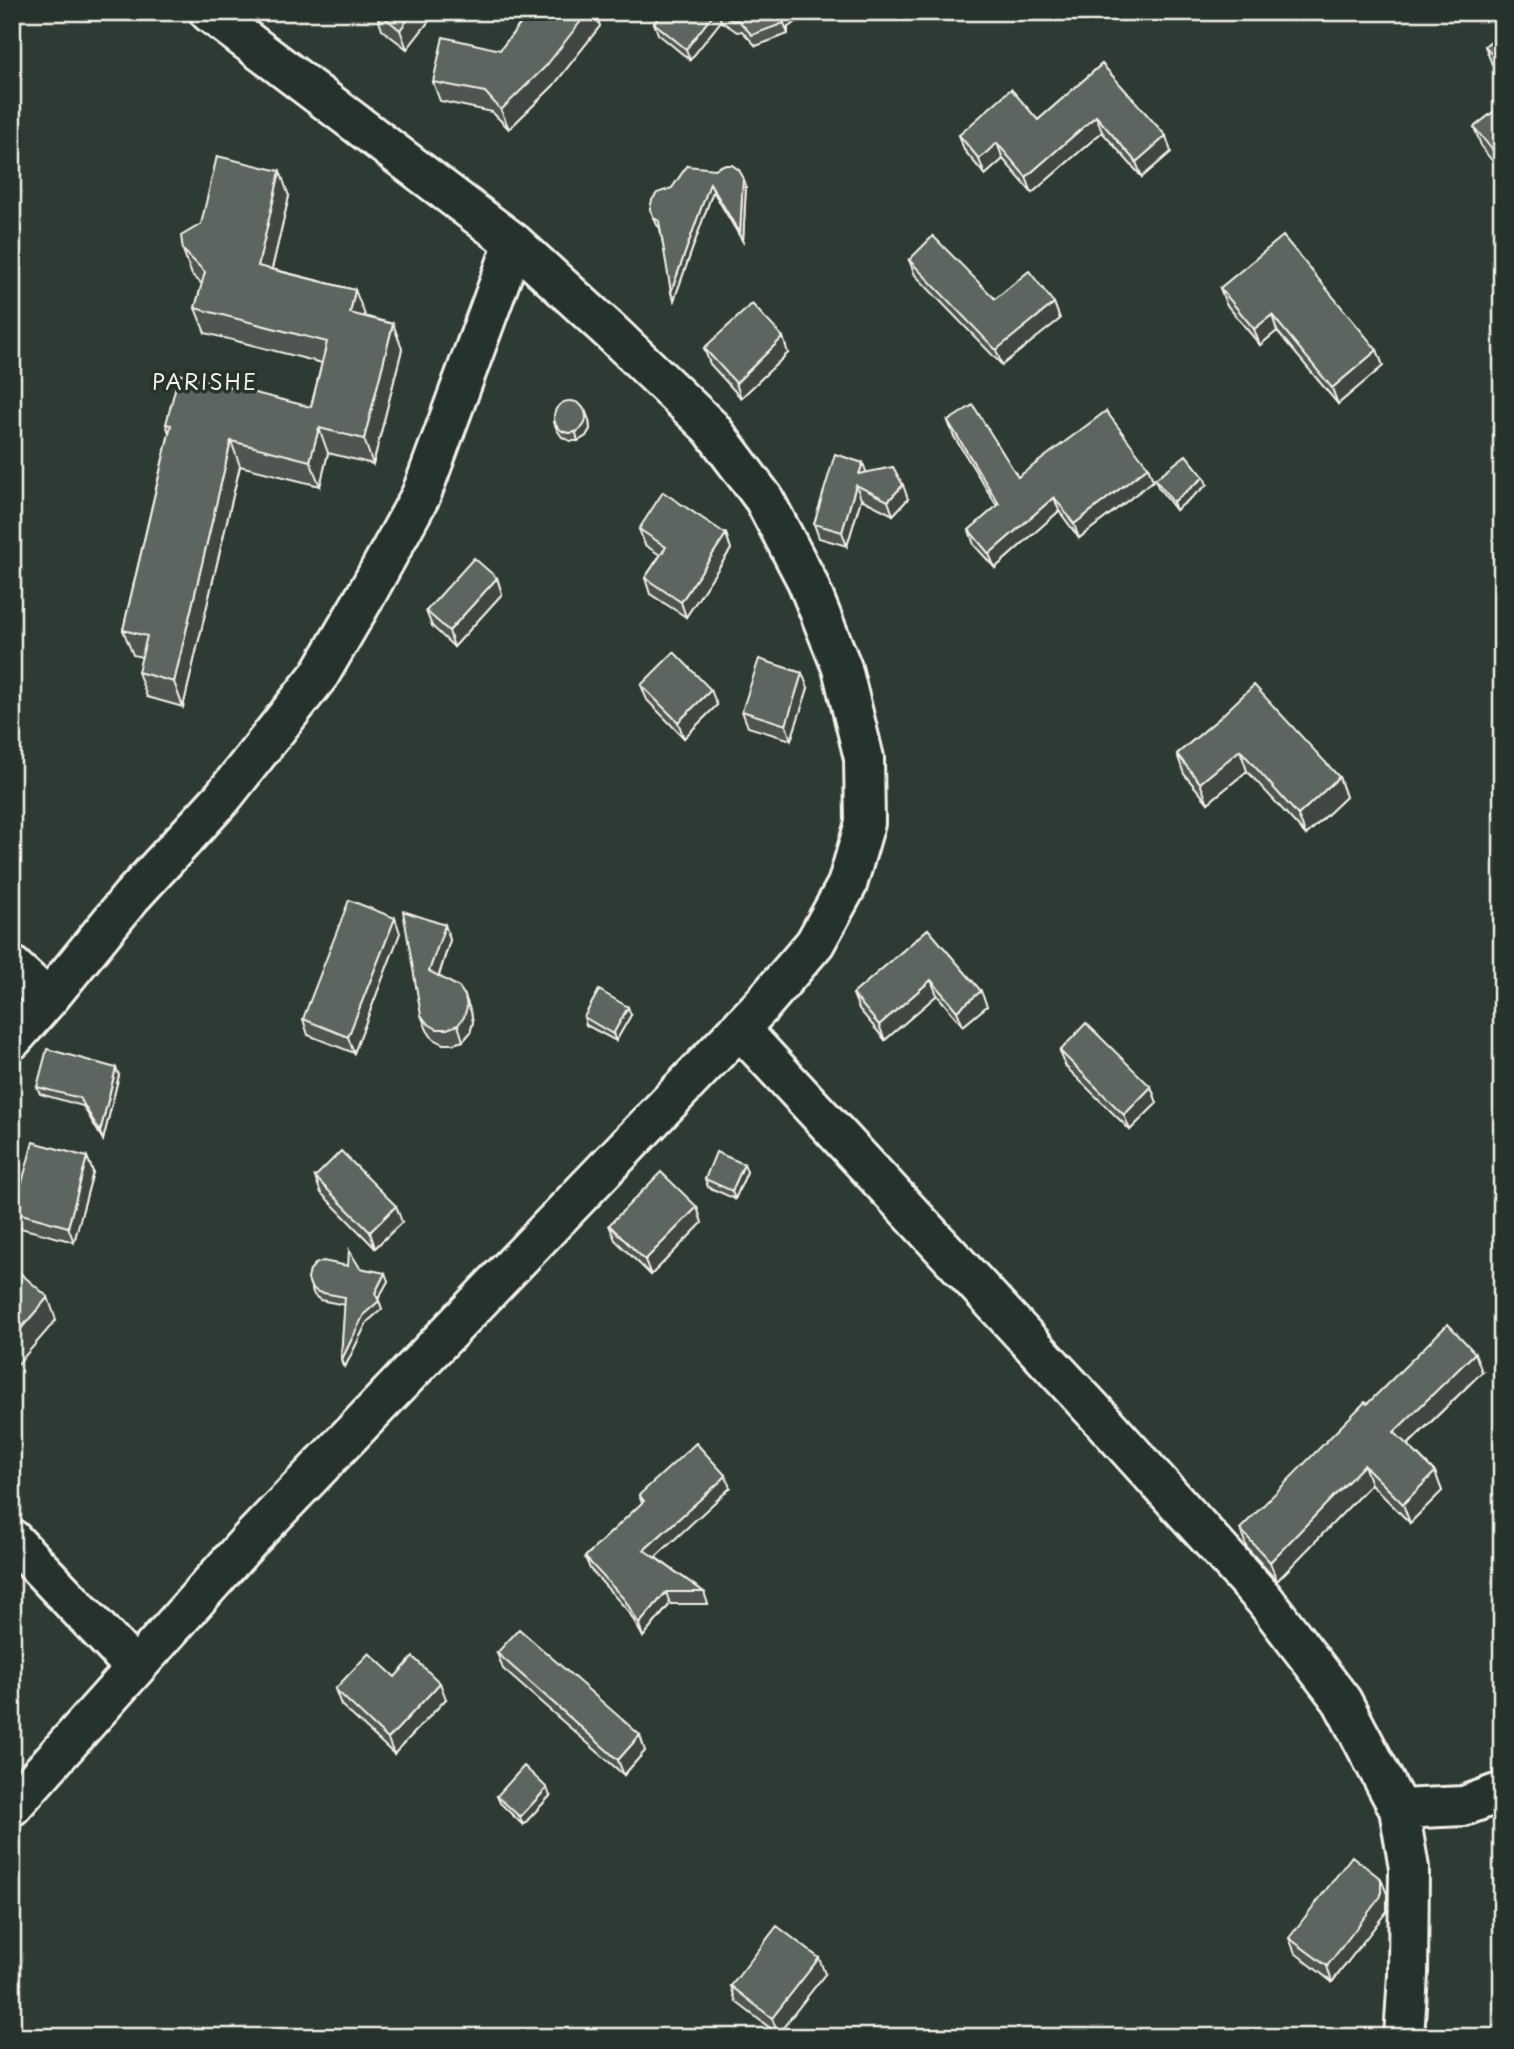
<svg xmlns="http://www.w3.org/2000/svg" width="1514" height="2049" viewBox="0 0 1514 2049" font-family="'Playpen Sans',sans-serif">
  <rect width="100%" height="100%" fill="#2e3b34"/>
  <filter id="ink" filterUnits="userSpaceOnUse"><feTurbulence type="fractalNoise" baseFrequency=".0143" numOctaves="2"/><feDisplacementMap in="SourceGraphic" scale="14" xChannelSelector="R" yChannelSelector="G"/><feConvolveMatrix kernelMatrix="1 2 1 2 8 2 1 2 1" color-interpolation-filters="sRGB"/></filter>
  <g filter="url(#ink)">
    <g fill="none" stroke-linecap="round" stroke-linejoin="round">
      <defs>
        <path id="minor" d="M12 966 48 999 12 1040
          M48 999 131 897 223 797 320 674 366 595 421 495 514 243
          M740 1029 1093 1410 1264 1599 1342 1701 1399 1809 1409 1868 1408 1975 1404 2037
          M12 1539 135 1668
          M12 1806 248 1542 762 1005 815 943 847 885 865 823 864 758 842 668 807 581 764 499 711 428 611 332 514 243 209 12
          M1399 1809 1464 1806 1502 1792"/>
      </defs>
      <use href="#minor" stroke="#f4f1e8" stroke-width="44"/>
      <use href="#minor" stroke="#26332d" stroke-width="38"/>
    </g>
    <path fill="#4f5751" stroke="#f4f1e8" stroke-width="2" d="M376 12H436L407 49 382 30Z
      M521 12H595L600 26 553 86 509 129 492 112 440 101 433 82 500 50 526 16Z
      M663 12H812L788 27V34L756 46 742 31 737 32 721 21 690 60 658 34 654 23Z
      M1502 32V78L1493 67 1485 46Z
      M1102 64 1171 152 1142 177 1102 132 1032 193 1003 159 985 175 964 150 959 135 1038 120Z
      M1502 105V173L1482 148 1474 127Z
      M687 166 746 185 743 242 713 191 674 300 660 228 657 225 650 209 672 188Z
      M289 196 272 269 355 290 364 316 393 324 402 349 373 464 328 453 320 486 240 466 183 707 147 697 138 672 142 657 133 655 123 630 169 433 166 424 311 407 322 363 205 333 195 308 202 284 192 275 183 250Z
      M909 260 995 299 1054 303 1060 319 1002 365 915 275Z
      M1220 288 1377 350 1383 366 1338 404 1277 331 1260 345 1226 304Z
      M704 348 788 353 741 398 710 364Z
      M589 420 590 429 586 436 578 441H570L562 437 557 430 554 422Z
      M948 421 1018 477 1148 467 1153 481 1079 538 1059 511 995 568 974 545 969 530 997 506 953 435Z
      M866 473 908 499 893 515 861 499 847 546 819 538 814 524Z
      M1155 479 1207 485 1176 510 1158 487Z
      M639 529 726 534 731 549 686 617 650 594 645 578 660 555 645 545Z
      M497 578 502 594 454 647 432 626 426 611Z
      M641 685 717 705 684 738 647 700Z
      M808 688 791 740 748 727 742 711Z
      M1216 721 1339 777 1346 797 1306 835 1247 771 1208 803 1184 774 1177 754Z
      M445 925 450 940 439 976 471 1012 473 1022 470 1033 463 1041 453 1044H443L433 1039 427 1030 421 1015Z
      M928 929 987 1006 963 1026 937 995 885 1040 859 1009 853 994Z
      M400 933 354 1053 308 1035 303 1019Z
      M631 1015 616 1041 586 1025 584 1017Z
      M1060 1051 1151 1087 1157 1103 1130 1130 1066 1067Z
      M119 1075 103 1140 83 1106 40 1094 37 1087Z
      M87 1157 93 1172 74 1242 20 1228 14 1212Z
      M744 1164 747 1172 735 1199 708 1187 705 1179Z
      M315 1177 402 1222 375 1248 321 1193Z
      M697 1207 702 1223 651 1275 615 1240 609 1225Z
      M360 1268 388 1281 378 1299 382 1309 367 1322 345 1367 343 1366 341 1358 345 1305 320 1300 314 1295 308 1279Z
      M1482 1372 1408 1445 1435 1472 1442 1491 1410 1523 1371 1484 1277 1581 1247 1548 1240 1529 1367 1404Z
      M730 1488 655 1557 704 1592 708 1604H670L643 1637 629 1612 590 1569 585 1557 642 1503 639 1495Z
      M497 1653 645 1751 624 1775 503 1669Z
      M395 1677 446 1699 394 1754 341 1705 335 1689Z
      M497 1796H550L523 1825 500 1803Z
      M1387 1894V1911L1332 1982 1295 1953 1289 1938Z
      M825 1974 778 2034 736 2002 731 1986Z"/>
    <path fill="#404742" stroke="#f4f1e8" stroke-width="2" d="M413 12H436L407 49 400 30Z
      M588 12H595L600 26 553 86 509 129 501 110Z
      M715 12H718L721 21 690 60 686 49Z
      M790 12H812L788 27V34L784 23V16Z
      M1096 116 1102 132 1032 193 1026 177Z
      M1166 136 1171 152 1142 177 1136 162Z
      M997 143 1003 159 985 175 979 159Z
      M280 171 289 196 267 290 258 266Z
      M743 177 746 185 743 242 740 234Z
      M710 183 713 191 674 300 671 292Z
      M355 290 365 315 359 338 350 313Z
      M1054 303 1060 319 1002 365 996 350Z
      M1272 315 1277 331 1260 345 1254 329Z
      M393 324 402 349 373 464 364 439Z
      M783 337 788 353 741 398 736 383Z
      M1377 350 1383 366 1338 404 1332 388Z
      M586 412 589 420 590 429 586 436 578 441 576 433Z
      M319 428 328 453 320 486 310 461Z
      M231 441 240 466 183 707 174 682Z
      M863 463 868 477 859 474Z
      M1148 467 1153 481 1079 538 1074 524Z
      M1204 477 1207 485 1176 510 1173 502Z
      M856 485 861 499 847 546 842 532Z
      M903 485 908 499 893 515 888 501Z
      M1054 497 1059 511 995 568 989 554Z
      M726 534 731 549 686 617 681 602Z
      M497 578 502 594 454 647 449 631Z
      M802 673 808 688 791 740 786 725Z
      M711 690 717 705 684 738 678 722Z
      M1240 750 1247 771 1208 803 1200 783Z
      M1339 777 1346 797 1306 835 1298 815Z
      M395 918 400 933 354 1053 348 1037Z
      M445 925 450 940 435 987 429 971Z
      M931 980 937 995 885 1040 879 1025Z
      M981 991 987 1006 963 1026 957 1011Z
      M465 996 471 1012 473 1022 470 1033 463 1041 458 1025Z
      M628 1007 631 1015 616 1041 613 1034Z
      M116 1068 119 1075 103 1140 100 1132Z
      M1151 1087 1157 1103 1130 1130 1124 1115Z
      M87 1157 93 1172 74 1242 68 1227Z
      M744 1164 747 1172 735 1199 732 1191Z
      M396 1206 402 1222 375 1248 370 1232Z
      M697 1207 702 1223 651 1275 645 1260Z
      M385 1273 388 1281 377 1301 375 1293Z
      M48 1297 56 1320 12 1371V1339Z
      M379 1301 382 1309 367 1322 345 1367 342 1359 364 1314Z
      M1475 1353 1482 1372 1401 1451 1394 1432Z
      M1364 1465 1371 1484 1277 1581 1270 1562Z
      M1435 1472 1442 1491 1410 1523 1403 1504Z
      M726 1476 730 1488 649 1563 644 1550Z
      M666 1592 670 1604 643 1637 639 1624Z
      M440 1683 446 1699 394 1754 388 1739Z
      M640 1735 645 1751 624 1775 618 1760Z
      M547 1788 550 1796 523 1825 520 1817Z
      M1381 1879 1387 1894V1911L1332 1982 1327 1966Z
      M819 1958 825 1974 778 2034 772 2018Z"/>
    <path fill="#5c655e" stroke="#f4f1e8" stroke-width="2" d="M378 12H413L400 30Z
      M530 12H588L546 66 501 110 485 92 433 82 443 37 500 50Z
      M663 12H715L686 49 654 23Z
      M721 12H790L784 16V23L752 35 738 20 733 21Z
      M1502 32V66L1485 46Z
      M1102 64 1166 136 1136 162 1096 116 1026 177 997 143 979 159 959 135 1011 89 1038 120Z
      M1502 105V162L1474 127Z
      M217 156 280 171 258 266 355 290 350 313 393 324 364 439 319 428 310 461 231 441 174 682 138 672 147 636 123 630 171 425 166 424 179 374 311 407 327 342 195 308 205 272 183 250 181 236 201 224Z
      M723 165H732L739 170 743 177 740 234 710 183 671 292 659 221 654 218 650 209 652 200 657 193 672 188 687 166 715 169Z
      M933 236 995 299 1029 271 1054 303 996 350 909 260Z
      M1283 236 1377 350 1332 388 1272 315 1254 329 1220 288Z
      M752 304 783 337 736 383 704 348Z
      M554 417a16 16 0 1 1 32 0a16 16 0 1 1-32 0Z
      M973 405 1018 477 1106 411 1148 467 1074 524 1054 497 989 554 969 530 999 504 948 421Z
      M835 454 863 463 859 474 893 467 903 485 888 501 856 485 842 532 814 524Z
      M1186 455 1204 477 1173 502 1155 479Z
      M663 492 726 534 681 602 645 578 666 547 639 529Z
      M474 558 497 578 449 631 426 611Z
      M674 652 711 690 678 722 641 685Z
      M759 659 802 673 786 725 742 711Z
      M1254 685 1339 777 1298 815 1240 750 1200 783 1177 754 1216 721Z
      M349 900 395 918 348 1037 303 1019Z
      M403 911 445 925 429 971 459 987 465 996 467 1007 464 1017 458 1025 447 1029H437L427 1023 421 1015Z
      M928 929 981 991 957 1011 931 980 879 1025 853 994Z
      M599 990 628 1007 613 1034 584 1017Z
      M1086 1023 1151 1087 1124 1115 1060 1051Z
      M47 1049 116 1068 100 1132 80 1098 37 1087Z
      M33 1142 87 1157 68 1227 14 1212Z
      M341 1151 396 1206 370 1232 315 1177Z
      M716 1152 744 1164 732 1191 705 1179Z
      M661 1172 697 1207 645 1260 609 1225Z
      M349 1250 360 1268 385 1273 375 1293 379 1301 364 1314 342 1359 341 1358 345 1297 318 1292 311 1287 308 1279 310 1270 315 1264 323 1261 348 1266Z
      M12 1266 48 1297 12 1339Z
      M1448 1324 1475 1353 1394 1432 1435 1472 1403 1504 1364 1465 1270 1562 1240 1529 1365 1402 1367 1404Z
      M696 1443 726 1476 644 1550 704 1592H666L639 1624 625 1600 585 1557 644 1501 639 1495Z
      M519 1629 640 1735 618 1760 497 1653Z
      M369 1653 395 1677 413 1657 440 1683 388 1739 335 1689Z
      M524 1766 547 1788 520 1817 497 1796Z
      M1352 1856 1381 1879V1896L1327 1966 1289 1938Z
      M777 1926 819 1958 772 2018 731 1986Z"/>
  </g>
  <g text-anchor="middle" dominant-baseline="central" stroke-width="7" stroke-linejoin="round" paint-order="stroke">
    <g font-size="21" letter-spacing="2" fill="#f4f1e8" stroke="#26332d">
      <text x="205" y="381">PARISHE</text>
    </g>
  </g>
  <rect width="1514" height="2049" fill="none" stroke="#26332d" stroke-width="42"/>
  <rect x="21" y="21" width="1472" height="2007" fill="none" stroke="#f4f1e8" stroke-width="2.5" filter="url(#ink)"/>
</svg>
